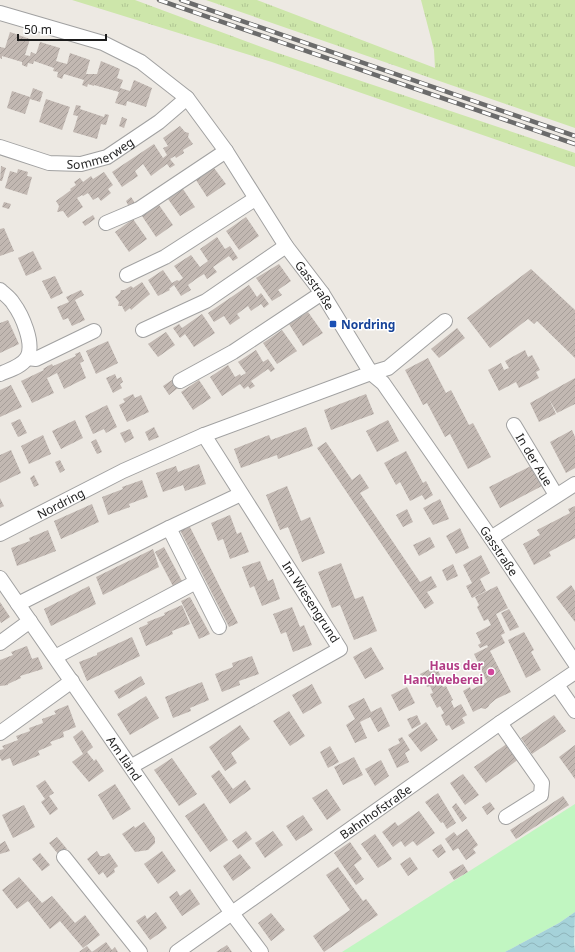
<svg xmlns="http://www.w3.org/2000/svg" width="575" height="952" viewBox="0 0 575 952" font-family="'Noto Sans',sans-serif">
  <defs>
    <pattern id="grass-tufts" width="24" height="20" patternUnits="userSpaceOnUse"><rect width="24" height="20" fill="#cde6aa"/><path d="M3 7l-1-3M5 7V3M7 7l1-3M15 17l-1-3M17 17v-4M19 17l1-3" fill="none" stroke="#b0c592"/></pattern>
    <pattern id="water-waves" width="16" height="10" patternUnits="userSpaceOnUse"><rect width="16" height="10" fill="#a5d2d9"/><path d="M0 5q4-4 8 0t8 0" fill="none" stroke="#8eb4ba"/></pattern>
    <pattern id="building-hatch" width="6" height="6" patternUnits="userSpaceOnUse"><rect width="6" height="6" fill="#c2b8b2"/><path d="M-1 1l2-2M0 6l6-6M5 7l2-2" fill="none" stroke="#a69e99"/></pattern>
  </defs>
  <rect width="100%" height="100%" fill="#ede9e3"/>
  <path fill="url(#grass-tufts)" d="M72 0H135L275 52 575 153V167L272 62Z
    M206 0H257L435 68 434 50 421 0H575V128Z"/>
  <path fill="#c1f6c1" d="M575 804V912L559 923 505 952H342Z"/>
  <path fill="url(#water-waves)" d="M575 912 574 944 575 952H505L559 923Z"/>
  <path fill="url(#building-hatch)" d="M10 32 30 39 25 55 30 56 31 52 36 54 40 42 60 48 56 61 67 64 70 53 90 60 86 74H97L101 61 120 69 117 78 123 80 120 88 130 91 134 80 152 88 146 107 127 101 126 106 115 103 119 92 94 85V86L88 84 87 87 82 85 84 80 64 74 62 79 57 77 58 72 53 71 54 68 34 61 33 64 28 63 27 67 22 65V62L2 56V59L0 58V47L5 48Z
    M33 88 43 92 40 102 30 99 25 114 7 108 12 91 30 97Z
    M46 99 70 107 62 130 39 122Z
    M76 105 81 106 80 109 104 117 105 114 109 115 106 125 101 124 97 139 73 132 78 116 73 115Z
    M122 117 127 119 124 128 119 126Z
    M180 126 185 132 189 133 188 137 193 144 183 150 184 153 176 158 175 156 170 159 175 165 170 168 167 164 151 176 143 164 135 171 138 176 122 187 112 172 154 144 163 158 167 155 163 148 168 146 163 138Z
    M1 166 6 168 2 181H0Z
    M214 168 226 184 207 197 196 180Z
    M18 169 28 172 27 176 32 177 27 195 5 188 10 171 17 173Z
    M104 172 113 185 108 189 111 193 101 201 98 197 93 200 88 193 83 196 82 195 77 198 83 207 68 218 63 211 57 212 59 206 56 201 71 190 70 189 76 185 74 182 80 178 83 182 91 176 93 179Z
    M183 189 195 207 180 216 168 199Z
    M131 197 135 203 129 207 126 201Z
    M4 202 11 204 9 209 2 207Z
    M159 205 173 225 156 237 142 216Z
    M93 215 95 219 85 226 82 222Z
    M246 217 259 236 239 250 226 231Z
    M133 219 147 239 129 252 115 232Z
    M4 228 14 251 0 256V229Z
    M217 237 225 249 230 246 238 258 233 261 229 256 213 267 217 272 207 279 204 274 196 279 188 285 191 290 181 296 174 285 169 289 170 290 158 296 148 280 163 270 172 283 177 280 179 281 183 278 174 266 191 255 200 267 208 261 200 249Z
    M33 251 42 269 26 276 18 258Z
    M279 264 291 281 278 290 282 295 272 301 256 278Z
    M531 269 575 310V358L537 321 534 324 528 319 490 348 467 318Z
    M55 276 63 293 51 299 42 281Z
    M142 282 150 294 131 310 130 308 125 312 122 306H118L119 302 115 297 120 293 121 290H124L131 286 133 288Z
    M249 285 257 297 261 293 269 304 264 308 261 304 251 311 248 306 237 314 240 318 230 325 224 316 214 322 208 313Z
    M81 290 84 295 75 300 85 320 72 326 68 318 63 320 57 307 69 302 66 297Z
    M308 312 323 333 303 346 289 324Z
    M202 314 215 333 194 347 185 334 180 338 173 328 179 324 182 328Z
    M8 320 19 344 0 353V323Z
    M457 328 465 338 439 358 431 349Z
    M282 330 297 351 277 364 263 343Z
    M166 332 175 345 158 357 148 344Z
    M108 341 118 363 96 374 86 351Z
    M256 350 263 362 268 359 275 369 271 372 268 369 251 381 255 386 250 389 248 386 244 389 240 384 222 396 210 377 228 365 235 377 240 374 241 376 246 373 238 362Z
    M525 350 528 357 532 355 540 370 536 372 539 378 519 388 516 382 499 391 488 370 501 363 504 370 509 368 505 361Z
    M80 352 84 361 80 363 86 378 64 389 57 373 47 378 54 393 32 403 21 381 44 370 43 369 48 366 52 364 53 366 76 356 75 354Z
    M428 358 446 393 451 390 469 425 473 423 491 457 468 469 450 434 445 437 427 403 423 405 405 370Z
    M115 374 117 379 121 377 123 382 120 384 122 388 113 393 106 378Z
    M575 378V404L557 413 549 399 556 414 539 422 530 403Z
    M172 380 178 388 169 395 163 386Z
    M199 380 211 398 193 410 181 392Z
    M11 385 22 407 0 417V390Z
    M133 394 135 398 141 395 149 412 127 422 119 405 125 402 123 399Z
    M366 394 374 414 331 430 324 410Z
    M107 405 117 427 106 433 104 429 93 434 85 416Z
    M20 419 27 433 18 437 11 423Z
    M75 420 83 438 61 449 52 431Z
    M388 420 399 441 377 452 366 431Z
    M154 427 159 437 149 441 145 432Z
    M306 427 313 446 278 459 277 455 241 468 234 449 269 435 271 440Z
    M130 429 134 438 125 443 120 433Z
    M572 430 575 437V468L566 473 550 442Z
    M43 435 51 454 29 464 21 446Z
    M96 439 102 452 97 454 91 442Z
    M326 442 352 480 360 474 369 488 360 493 420 582 431 576 437 587 427 592 434 603 425 609 317 448Z
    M11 450 21 473 0 483V455Z
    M406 451 423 483 426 481 433 495 425 500 422 495 410 501 400 482 396 485 384 463Z
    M60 460 65 470 60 473 55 462Z
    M199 464 206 484 185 491 183 485 163 492 156 473 176 466 178 472Z
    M531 466 542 486 500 508 489 487Z
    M34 475 39 485 34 487 30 478Z
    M142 480 148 497 129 504 130 507 108 515 102 497 123 489 122 487Z
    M287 486 301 521 310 517 325 553 302 562 288 527 280 530 266 495Z
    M0 498 4 506 0 508Z
    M440 499 449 519 433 525 423 508Z
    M92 504 99 522 61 539 54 521Z
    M575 506V538L549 552 551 556 534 565 523 544 540 535 537 530 570 513 568 509Z
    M407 509 413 522 403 527 396 515Z
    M230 515 237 534 241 532 249 552 230 559 223 539 218 541 211 523Z
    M188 523 238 623 229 627 179 528Z
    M460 528 469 548 456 554 446 536Z
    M48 530 56 551 17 566 11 548 30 541 29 538Z
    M430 537 435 547 419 556 413 545Z
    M164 547 184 585 175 590 155 552Z
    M153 549 159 567 103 595 96 577Z
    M481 555 490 573 480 579 486 591 472 598 466 586 472 583 463 565Z
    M260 561 268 581 273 579 280 599 262 606 254 586 250 588 242 567Z
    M341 563 355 599 363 596 377 631 354 640 340 605 332 608 318 572Z
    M453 564 458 576 447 581 442 570Z
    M571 585 575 591V622L556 597Z
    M89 586 96 604 51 626 44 609Z
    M497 586 508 608 496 614 505 633 501 635 505 643 490 651 511 692 496 699 490 704 488 707 485 709 481 708 473 712 463 691 470 687 471 690 487 682 474 654 488 647 487 645 480 648 478 645 481 643 476 633 491 625 488 619 484 621 477 607 479 605 475 597Z
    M190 597 210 634 199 639 181 601Z
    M0 602 10 617 1 623 0 621Z
    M182 605 190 624 172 631 173 634 146 646 139 628 148 624 147 622 165 615 164 613Z
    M292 607 300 627 304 625 312 645 293 652 286 632 281 634 273 614Z
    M509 609 519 627 510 631 501 613Z
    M524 632 534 650 531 652 541 670 526 678 508 640Z
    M132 637 140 656 87 681 79 662 97 655V653Z
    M27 646 32 659 38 657 43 669 20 676 21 678 8 684V685L0 686V660L13 655 11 652Z
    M371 647 384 669 365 679 353 657Z
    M252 656 259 674 239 681 240 685 222 692 215 674 233 667 232 663Z
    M436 666 442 679 440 681 443 687 446 686 453 700 451 701 454 708 461 704 467 715 462 718 465 723 452 730 449 725 446 726 441 715 444 713 440 706 437 708 430 694 433 693 430 686 427 687 420 674Z
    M141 676 145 684 119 699 114 691Z
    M202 682 209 700 190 708 191 711 173 718 165 697Z
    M312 684 322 703 303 714 292 695Z
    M407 687 415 703 399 711 391 695Z
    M146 696 159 718 130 735 117 714Z
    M364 698 371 712 381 707 390 726 378 732 370 717 360 722 367 738 355 743 346 725 355 719 348 706Z
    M68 705 76 727 63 732 64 737 50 742 52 745 38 751 40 755 13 766 10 758 2 761 0 758V750L4 749 2 746 18 740 16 736 30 731 29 728 43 723 42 719 56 714 54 711Z
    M289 711 305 736 290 746 273 721Z
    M417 715 421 724 412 729 407 719Z
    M554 715 566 731 532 754 521 738Z
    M426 722 438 740 421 752 408 735Z
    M240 725 250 739 231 753 237 763 225 771 209 747Z
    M82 730 93 747 87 752 94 761 96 759 104 771 89 782 72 762 83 754 73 737Z
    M402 737 410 750 405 753 409 762 397 768 388 749 400 743 398 739Z
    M508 743 519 759 486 783 474 767Z
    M575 745V779L559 757Z
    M330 746 339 762 328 768 320 752Z
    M354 757 363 775 343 785 334 767Z
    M172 758 197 794 179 806 154 770Z
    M381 760 389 776 375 786 365 769Z
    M219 770 233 789 245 780 251 789 230 804 211 776Z
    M463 774 479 795 465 805 450 783Z
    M45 780 54 793 49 796 58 809 50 815 41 802 45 799 36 786Z
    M115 784 131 809 113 820 98 795Z
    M327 789 341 810 327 820 312 798Z
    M438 793 456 823 447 829 443 822 441 823 425 802Z
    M563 796 569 805 516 839 510 830Z
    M490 802 495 809 487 815 482 807Z
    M204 803 228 840 210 852 185 816Z
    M456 803 467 818 462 822 452 807Z
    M24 805 35 827 13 838 2 815Z
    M419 811 435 833 417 846 413 841 405 847 401 841 393 847 382 832 395 822 398 826Z
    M303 815 313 830 296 841 286 826Z
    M144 822 155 838V843L148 850 135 852 122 834 134 826 135 828Z
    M467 829 478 845 473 849 476 853 466 860 458 848 453 851 445 839 454 832 457 836Z
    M246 831 252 839 238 849 232 841Z
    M273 831 283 845 265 858 255 843Z
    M375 834 392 859 378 868 361 844Z
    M57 837 67 849 59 855 49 843Z
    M5 841 10 851 0 854V844Z
    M350 842 362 859 354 865 364 879 356 885 334 853Z
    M441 844 446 852 438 858 432 850Z
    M97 851 100 856H104L109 853 118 866 114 869 115 872 107 878 103 872 99 875 87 859Z
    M162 851 176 871 158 884 144 864Z
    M40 853 50 865 42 871 32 859Z
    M240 854 251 868 233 881 223 866Z
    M410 857 418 869 408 876 400 864Z
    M463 864 468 872 454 880 449 872Z
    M338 867 363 901 366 899 378 915 324 952 313 936 350 910 326 875Z
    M19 877 42 903 52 896 75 923 85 915 100 935 83 948 60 921 50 929 28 901 17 909 2 890Z
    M190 889 200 904 182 916 169 897 177 891 180 896Z
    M156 912 167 928 150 940 136 921 145 915 147 919Z
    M271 913 285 930 271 941 258 923Z
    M106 942 112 950 115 947 118 952H79L87 946 92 952Z
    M227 945 232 952H216Z"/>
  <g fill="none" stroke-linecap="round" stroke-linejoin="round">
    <defs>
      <g id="minor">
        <path id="s1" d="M0 13 103 43 141 62 187 98 226 151 286 246 322 293 371 373 383 383 491 538 575 663"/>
        <path id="s2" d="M0 147 49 163 81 164 107 157 159 122 187 98"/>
        <path d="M106 223 139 209 226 151"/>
        <path d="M127 275 165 257 255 199"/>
        <path d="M0 290C4 294 10 298 13 303 22 315 35 344 27 358 21 367 9 370 0 374"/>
        <path d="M143 330 206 301 286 246"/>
        <path d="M27 358 36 359 94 331"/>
        <path d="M180 381 233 352 322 293"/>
        <path id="s3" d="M514 425 556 495"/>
        <path d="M169 528 219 627"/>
        <path id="s4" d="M0 534 123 471 204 435 371 373 388 368 445 321"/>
        <path d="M491 538 575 484"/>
        <path id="s5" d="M0 578 231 912 261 952"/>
        <path d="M18 604 169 528 241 494"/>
        <path d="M0 643 30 621"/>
        <path d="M55 657 196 582"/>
        <path d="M557 685 575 711"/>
        <path d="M500 723 542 783 541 795 506 817"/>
        <path d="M0 733 72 681"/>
        <path d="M132 766 340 649 204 435"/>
        <path d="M64 857 140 952"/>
        <path id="s6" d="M177 952 500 723 575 672"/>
      </g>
    </defs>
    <use href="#minor" stroke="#a1a1a1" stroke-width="16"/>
    <use href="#minor" stroke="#fff" stroke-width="14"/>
    <defs>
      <path id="rail" d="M159 0 575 144
        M181 0 575 136"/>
    </defs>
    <use href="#rail" stroke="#6b6b6b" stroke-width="4.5"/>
    <use href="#rail" stroke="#fff" stroke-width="3" stroke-dasharray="9" stroke-linecap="butt"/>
  </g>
  <rect fill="#1a4fb4" stroke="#fff" stroke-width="1.5" x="329" y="320" width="8" height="8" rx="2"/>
  <circle fill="#d1479c" stroke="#fff" stroke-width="1.5" cx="491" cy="672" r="4"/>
  <g text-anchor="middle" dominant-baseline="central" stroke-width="3" stroke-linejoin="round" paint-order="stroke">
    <g font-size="12" fill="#1d1d1d" stroke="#fff">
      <text stroke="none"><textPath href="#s2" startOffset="105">Sommerweg</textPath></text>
      <text stroke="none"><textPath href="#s1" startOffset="435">Gasstraße</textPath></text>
      <text stroke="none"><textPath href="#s3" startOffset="40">In der Aue</textPath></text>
      <text stroke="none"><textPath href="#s4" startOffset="68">Nordring</textPath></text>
      <text stroke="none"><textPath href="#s1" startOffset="759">Gasstraße</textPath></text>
      <text transform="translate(311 602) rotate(57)">Im Wiesengrund</text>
      <text stroke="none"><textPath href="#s5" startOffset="219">Am Iländ</textPath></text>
      <text stroke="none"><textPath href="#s6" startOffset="243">Bahnhofstraße</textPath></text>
    </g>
    <g font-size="12" font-weight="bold" fill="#164399" stroke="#fff" text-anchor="start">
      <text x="341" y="324">Nordring</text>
    </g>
    <g font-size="12" font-weight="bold" fill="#b23c85" stroke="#fff" text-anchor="end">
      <text x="483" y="665">Haus der<tspan x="483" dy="14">Handweberei</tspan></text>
    </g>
  </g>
  <path d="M18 34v6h88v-6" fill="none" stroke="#1d1d1d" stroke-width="2"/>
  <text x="24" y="34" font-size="12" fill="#1d1d1d" stroke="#ffffff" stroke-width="3" paint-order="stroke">50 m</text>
</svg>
